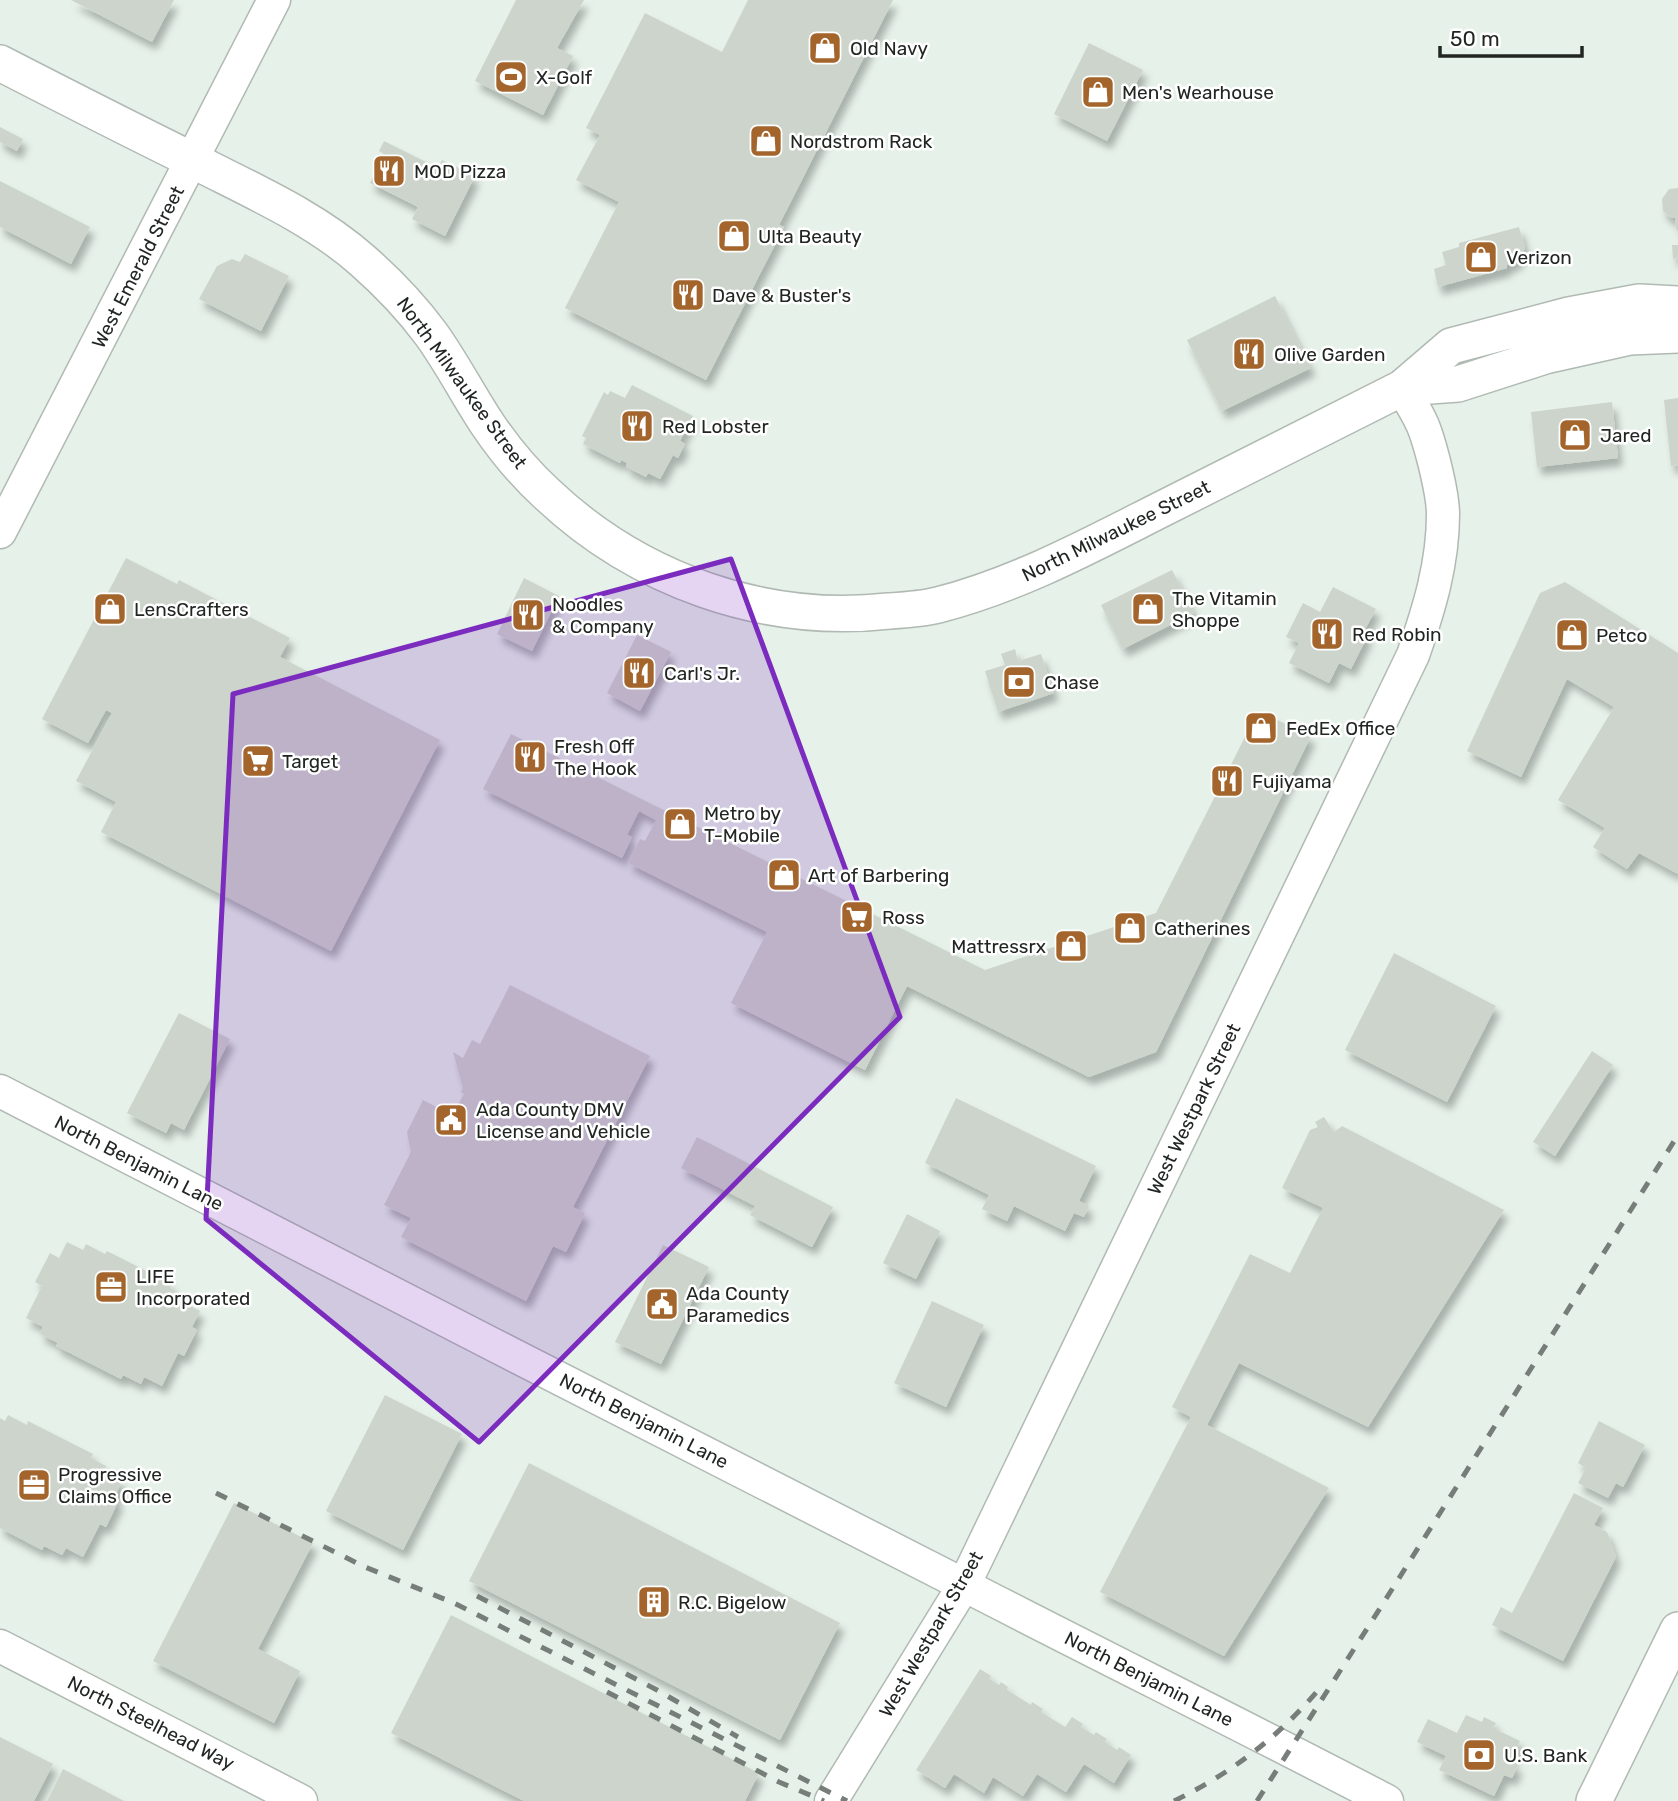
<svg xmlns="http://www.w3.org/2000/svg" width="1678" height="1801" viewBox="0 0 1678 1801" font-family="Rubik,sans-serif">
  <defs>
    <filter id="shadow"><feDropShadow dx="4.5" dy="8" stdDeviation="3.5" flood-color="#0004"/></filter>
  </defs>
  <rect width="100%" height="100%" fill="#e6f1e9"/>
  <path fill="#cdd4cb" filter="url(#shadow)" d="M71 0H174L152 42Z
    M516 0H584L557 48 573 56 543 115 475 81Z
    M748 0H893L779 225 784 227 706 380 565 308 619 202 576 180 600 135 586 128 645 13 722 52Z
    M1089 43 1143 70 1107 141 1054 114Z
    M0 127 23 139 17 151 0 142Z
    M384 141 438 168 442 160 475 176 445 236 412 219 418 207 370 183 384 154 379 151Z
    M0 181 90 227 71 264 0 227Z
    M1678 188V230H1676L1675 218 1670 217 1663 211 1662 199 1669 189Z
    M1519 227 1525 248 1516 262 1507 265V268L1438 287 1434 269 1446 265 1442 252 1459 247V243Z
    M1672 245H1678V258L1673 259Z
    M245 254 289 276 261 331 199 299 217 266 232 259 240 262Z
    M1275 296 1311 368 1222 411 1187 340Z
    M632 385 693 416 680 441 685 444 678 458 673 455 660 479 648 473 646 477 626 467 627 463 621 460 620 463 583 444 586 438 582 436 604 392 608 395 610 391 625 398Z
    M1678 398V465L1671 466 1664 400Z
    M1612 402 1618 458 1537 467 1531 412Z
    M126 558 177 584 179 580 290 638 280 657 440 740 331 951 101 832 116 802 76 781 112 713 106 710 88 743 42 719Z
    M1172 570 1194 613 1123 649 1101 605Z
    M524 578 559 596 532 651 497 634Z
    M1565 582 1678 653V874L1639 853 1627 869 1593 847 1605 828 1558 800 1614 707 1567 679 1521 777 1467 751 1540 593Z
    M1333 587 1376 609 1363 633 1368 635 1351 669 1339 663 1329 683 1289 663 1299 643 1286 637 1303 603 1320 612Z
    M637 635 671 652 640 711 607 693Z
    M1015 649 1018 661 1041 654 1054 693 998 712 985 671 1005 665 1001 654Z
    M1271 717 1311 736 1156 1052 1089 1077 907 986 865 1070 731 1003 767 932 628 863 640 839 645 841 656 820 639 811 627 835 632 837 622 858 483 789 511 734 985 970 1156 913 1250 727Z
    M1394 953 1496 1006 1447 1102 1345 1050Z
    M510 985 650 1056 573 1207 585 1213 566 1252 553 1246 526 1301 401 1237 411 1218 384 1205 411 1152 407 1132 423 1100 446 1112 450 1104 456 1108 464 1094 461 1092 463 1088 453 1052 463 1058 472 1040 480 1044Z
    M179 1013 230 1039 184 1130 171 1123 166 1133 127 1113Z
    M1592 1051 1613 1065 1555 1156 1533 1142Z
    M956 1098 1096 1166 1079 1201 1089 1206 1084 1217 1074 1213 1065 1231 1014 1206 1007 1221 982 1209 989 1195 925 1163Z
    M1324 1117 1334 1132 1342 1126 1504 1210 1368 1427 1239 1363 1207 1425 1329 1488 1224 1656 1100 1592 1191 1417 1172 1407 1250 1254 1290 1273 1323 1208 1282 1188 1310 1130 1318 1127 1315 1122Z
    M697 1137 833 1207 812 1247 750 1215 755 1206 681 1168Z
    M907 1214 940 1231 916 1279 883 1263Z
    M67 1242 83 1250 86 1244 105 1254 107 1251 172 1284 170 1288 184 1295 183 1302 200 1311 192 1327 197 1330 184 1356 178 1353 162 1386 144 1377 141 1384 123 1375 121 1379 56 1346 58 1343 40 1334 43 1327 26 1318 42 1286 35 1282 50 1253 59 1258Z
    M663 1245 709 1267 661 1364 615 1342Z
    M932 1301 984 1325 946 1407 894 1383Z
    M385 1395 462 1434 403 1550 326 1511Z
    M8 1415 27 1425 28 1421 93 1454 91 1458 106 1466 105 1472 122 1481 114 1498 119 1500 106 1527 100 1524 83 1557 66 1548 62 1555 44 1546 42 1550 0 1528V1418L5 1421Z
    M1599 1421 1645 1445 1623 1487 1616 1483 1608 1498 1578 1483 1586 1468 1578 1463Z
    M529 1463 840 1623 780 1740 469 1581Z
    M1574 1493 1603 1508 1594 1525 1607 1532 1616 1557 1563 1661 1492 1625 1501 1607 1512 1613Z
    M234 1503 313 1543 258 1649 300 1671 274 1723 153 1661Z
    M451 1615 759 1773 745 1801H524L391 1733Z
    M980 1669 991 1676 989 1679 999 1685 1001 1682 1008 1687 1007 1690 1031 1705 1032 1702 1043 1709 1041 1712 1065 1727 1072 1717 1083 1724 1081 1727 1094 1735 1096 1732 1107 1739 1105 1742 1117 1750 1119 1747 1131 1755 1114 1783 1084 1764 1066 1792 1037 1774 1023 1796 993 1777 984 1793 954 1774 945 1788 916 1770Z
    M1466 1715 1482 1722 1484 1717 1496 1723 1493 1728 1520 1741 1510 1762 1518 1766 1512 1778 1504 1775 1494 1796 1439 1770 1446 1756 1417 1742 1428 1719 1457 1733Z
    M0 1737 53 1764 34 1801H0Z
    M63 1769 124 1801H47Z"/>
  <g fill="none" stroke-linecap="round" stroke-linejoin="round">
    <defs>
      <path id="secondary" d="M0 532 274 0
        M0 1091C320 1257 641 1420 962 1584 1103 1657 1246 1727 1387 1801
        M0 1646 301 1801
        M831 1801 964 1585 1413 655C1429 609 1443 564 1443 514 1443 494 1432 451 1425 431 1420 416 1410 402 1402 388"/>
      <path id="primary" d="M0 63C66 97 133 131 200 164 255 192 316 219 363 261 388 283 411 307 431 334 452 363 468 395 488 425 505 450 525 474 547 494 638 580 764 625 889 611 905 610 922 609 938 605 1016 585 1087 547 1158 511 1240 470 1321 429 1402 388L1451 346 1569 315 1639 302 1678 304
        M1402 388 1458 384 1545 356 1630 337 1678 335
        M1594 1801 1678 1630"/>
    </defs>
    <use href="#secondary" stroke="#b0bab3" stroke-width="35"/>
    <use href="#primary" stroke="#b0bab3" stroke-width="38"/>
    <use href="#secondary" stroke="#fff" stroke-width="32"/>
    <use href="#primary" stroke="#fff" stroke-width="35"/>
    <path stroke="#777e79" stroke-width="5" stroke-dasharray="12 12" stroke-linecap="butt" d="M216 1493 365 1567 454 1603 847 1801
      M477 1596 657 1690 738 1737
      M607 1692 779 1782 824 1801
      M1174 1801C1230 1774 1279 1737 1319 1689
      M1257 1801 1384 1602 1678 1135"/>
  </g>
  <path fill="#7b2cbf" fill-opacity="0.2" stroke="#7b2cbf" stroke-width="5" stroke-linejoin="round" d="M731 559 900 1017 479 1442 206 1219 233 694Z"/>
  <defs>
    <symbol id="shop-square" viewBox="-11 -11 22 22"><rect x="-9" y="-9" width="18" height="18" rx="4" fill="#a4652c" stroke="#fff"/><path d="M-5-2.5h2.3a2.7 3.5 0 0 1 5.4 0H5L5.5 6h-11ZM-1.5-2.5h3a1.5 2.3 0 0 0-3 0Z" fill="#fff"/></symbol>
    <symbol id="stadium-square" viewBox="-11 -11 22 22"><rect x="-9" y="-9" width="18" height="18" rx="4" fill="#a4652c" stroke="#fff"/><path d="M0-5a6.5 5 0 1 0 0 10a6.5 5 0 1 0 0-10ZM-3.5-1.8h7v3.6h-7Z" fill="#fff"/></symbol>
    <symbol id="restaurant-square" viewBox="-11 -11 22 22"><rect x="-9" y="-9" width="18" height="18" rx="4" fill="#a4652c" stroke="#fff"/><path d="M-5-6h1v4h1v-4h1v4h1v-4h1v5L-1.5 .5V6h-2V.5L-5-1ZM5-6V6H3V1.5H1.5Q1.5-4 5-6Z" fill="#fff"/></symbol>
    <symbol id="bank-square" viewBox="-11 -11 22 22"><rect x="-9" y="-9" width="18" height="18" rx="4" fill="#a4652c" stroke="#fff"/><path d="M-6-4H6V4H-6ZM0-2.3a2.3 2.3 0 1 0 0 4.6a2.3 2.3 0 1 0 0-4.6Z" fill="#fff"/></symbol>
    <symbol id="supermarket-square" viewBox="-11 -11 22 22"><rect x="-9" y="-9" width="18" height="18" rx="4" fill="#a4652c" stroke="#fff"/><path d="M-6-5.5h2.5l.6 2H6L4.5 2H-2.5L-4.4-4H-6ZM-1.5 3.2a1.3 1.3 0 1 0 .1 0ZM3 3.2a1.3 1.3 0 1 0 .1 0Z" fill="#fff"/></symbol>
    <symbol id="civic-square" viewBox="-11 -11 22 22"><rect x="-9" y="-9" width="18" height="18" rx="4" fill="#a4652c" stroke="#fff"/><path d="M-.6-6.5H3V-4.5H.6V-3L4-1V1h2V6H-6V1h2V-1L-.6-3ZM-1.2 2.5V6h2.4V2.5Z" fill="#fff"/></symbol>
    <symbol id="office-square" viewBox="-11 -11 22 22"><rect x="-9" y="-9" width="18" height="18" rx="4" fill="#a4652c" stroke="#fff"/><path d="M-6-3h4V-5.5h4V-3h4V5H-6ZM-1-4.5V-3h2v-1.5ZM-6 0V1H6V0Z" fill="#fff"/></symbol>
    <symbol id="building-square" viewBox="-11 -11 22 22"><rect x="-9" y="-9" width="18" height="18" rx="4" fill="#a4652c" stroke="#fff"/><path d="M-4-6H4V6H1V3H-1V6H-4ZM-2.5-4.3h1.7v1.8h-1.7ZM.8-4.3h1.7v1.8H.8ZM-2.5-1h1.7V.8h-1.7ZM.8-1h1.7V.8H.8Z" fill="#fff"/></symbol>
  </defs>
  <g fill-rule="evenodd">
    <use href="#shop-square" x="806" y="29" width="38" height="38"/>
    <use href="#stadium-square" x="492" y="58" width="38" height="38"/>
    <use href="#shop-square" x="1079" y="73" width="38" height="38"/>
    <use href="#shop-square" x="747" y="122" width="38" height="38"/>
    <use href="#restaurant-square" x="370" y="152" width="38" height="38"/>
    <use href="#shop-square" x="715" y="217" width="38" height="38"/>
    <use href="#shop-square" x="1462" y="238" width="38" height="38"/>
    <use href="#restaurant-square" x="669" y="276" width="38" height="38"/>
    <use href="#restaurant-square" x="1230" y="335" width="38" height="38"/>
    <use href="#restaurant-square" x="618" y="407" width="38" height="38"/>
    <use href="#shop-square" x="1556" y="416" width="38" height="38"/>
    <use href="#shop-square" x="91" y="590" width="38" height="38"/>
    <use href="#shop-square" x="1129" y="590" width="38" height="38"/>
    <use href="#restaurant-square" x="509" y="596" width="38" height="38"/>
    <use href="#restaurant-square" x="1308" y="615" width="38" height="38"/>
    <use href="#shop-square" x="1553" y="616" width="38" height="38"/>
    <use href="#restaurant-square" x="620" y="654" width="38" height="38"/>
    <use href="#bank-square" x="1000" y="663" width="38" height="38"/>
    <use href="#shop-square" x="1242" y="709" width="38" height="38"/>
    <use href="#restaurant-square" x="511" y="738" width="38" height="38"/>
    <use href="#supermarket-square" x="239" y="742" width="38" height="38"/>
    <use href="#restaurant-square" x="1208" y="762" width="38" height="38"/>
    <use href="#shop-square" x="661" y="805" width="38" height="38"/>
    <use href="#shop-square" x="765" y="856" width="38" height="38"/>
    <use href="#supermarket-square" x="838" y="898" width="38" height="38"/>
    <use href="#shop-square" x="1111" y="909" width="38" height="38"/>
    <use href="#shop-square" x="1052" y="927" width="38" height="38"/>
    <use href="#civic-square" x="432" y="1101" width="38" height="38"/>
    <use href="#office-square" x="92" y="1268" width="38" height="38"/>
    <use href="#civic-square" x="643" y="1285" width="38" height="38"/>
    <use href="#office-square" x="15" y="1466" width="38" height="38"/>
    <use href="#building-square" x="635" y="1583" width="38" height="38"/>
    <use href="#bank-square" x="1460" y="1736" width="38" height="38"/>
  </g>
  <g text-anchor="middle" dominant-baseline="central" stroke-width="5" stroke-linejoin="round" paint-order="stroke">
    <g font-size="19" fill="#222623" stroke="#fff" text-anchor="start">
      <text x="850" y="48">Old Navy</text>
      <text x="536" y="77">X-Golf</text>
      <text x="1122" y="92">Men's Wearhouse</text>
      <text x="790" y="141">Nordstrom Rack</text>
      <text x="414" y="171">MOD Pizza</text>
      <text x="758" y="236">Ulta Beauty</text>
      <text x="1506" y="257">Verizon</text>
      <text x="712" y="295">Dave &amp; Buster's</text>
      <text x="1274" y="354">Olive Garden</text>
      <text x="662" y="426">Red Lobster</text>
      <text x="1600" y="435">Jared</text>
      <text x="1172" y="598">The Vitamin<tspan x="1172" dy="22">Shoppe</tspan></text>
      <text x="552" y="604">Noodles<tspan x="552" dy="22">&amp; Company</tspan></text>
      <text x="134" y="609">LensCrafters</text>
      <text x="1352" y="634">Red Robin</text>
      <text x="1596" y="635">Petco</text>
      <text x="664" y="673">Carl's Jr.</text>
      <text x="1044" y="682">Chase</text>
      <text x="1286" y="728">FedEx Office</text>
      <text x="554" y="746">Fresh Off<tspan x="554" dy="22">The Hook</tspan></text>
      <text x="282" y="761">Target</text>
      <text x="1252" y="781">Fujiyama</text>
      <text x="704" y="813">Metro by<tspan x="704" dy="22">T-Mobile</tspan></text>
      <text x="808" y="875">Art of Barbering</text>
      <text x="882" y="917">Ross</text>
      <text x="1154" y="928">Catherines</text>
      <text x="1046" y="946" text-anchor="end">Mattressrx</text>
      <text x="476" y="1109">Ada County DMV<tspan x="476" dy="22">License and Vehicle</tspan></text>
      <text x="136" y="1276">LIFE<tspan x="136" dy="22">Incorporated</tspan></text>
      <text x="686" y="1293">Ada County<tspan x="686" dy="22">Paramedics</tspan></text>
      <text x="58" y="1474">Progressive<tspan x="58" dy="22">Claims Office</tspan></text>
      <text x="678" y="1602">R.C. Bigelow</text>
      <text x="1504" y="1755">U.S. Bank</text>
    </g>
    <g font-size="19" fill="#222623" stroke="#fff">
      <text transform="translate(138 267) rotate(-63)">West Emerald Street</text>
      <text transform="translate(462 383) rotate(54)">North Milwaukee Street</text>
      <text transform="translate(1116 531) rotate(-26)">North Milwaukee Street</text>
      <text transform="translate(1194 1109) rotate(-64)">West Westpark Street</text>
      <text transform="translate(139 1163) rotate(27)">North Benjamin Lane</text>
      <text transform="translate(644 1421) rotate(27)">North Benjamin Lane</text>
      <text transform="translate(931 1634) rotate(-60)">West Westpark Street</text>
      <text transform="translate(1149 1679) rotate(27)">North Benjamin Lane</text>
      <text transform="translate(151 1723) rotate(27)">North Steelhead Way</text>
    </g>
  </g>
  <path d="M1440 46v10h142v-10" fill="none" stroke="#222623" stroke-width="3.5"/>
  <text x="1450" y="46" font-size="21" fill="#222623" stroke="#ffffff" stroke-width="5" paint-order="stroke">50 m</text>
</svg>
